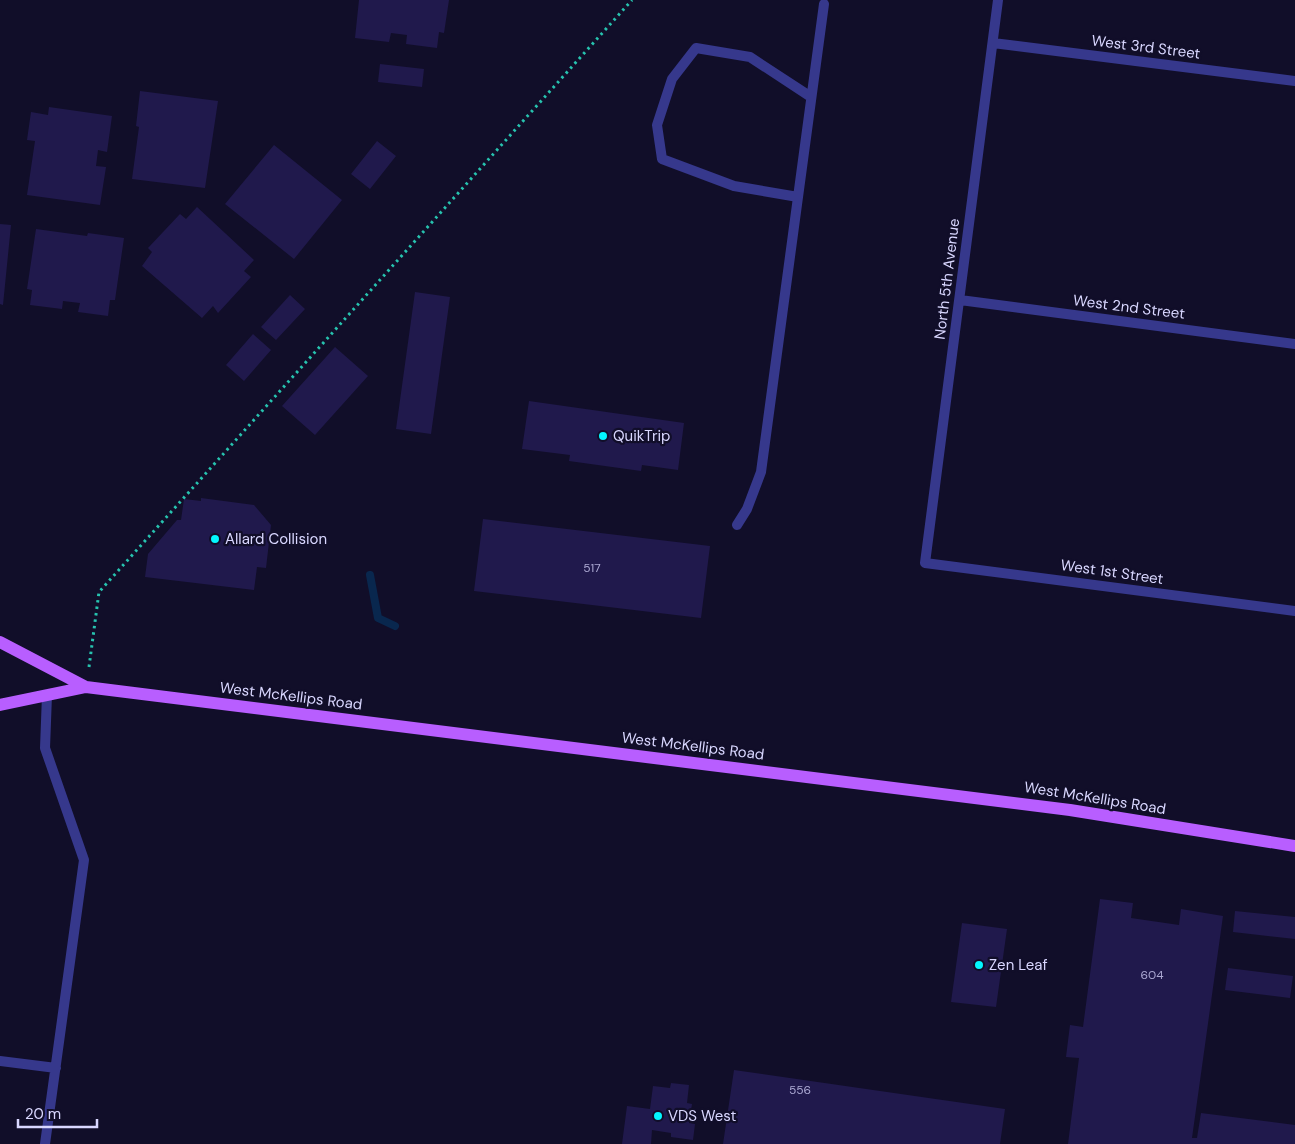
<svg xmlns="http://www.w3.org/2000/svg" width="1295" height="1144" viewBox="0 0 1295 1144" font-family="'DM Sans',sans-serif">
  <rect width="100%" height="100%" fill="#110e29"/>
  <g fill="none" stroke-linecap="round" stroke-linejoin="round">
    <path stroke="#09274e" stroke-width="8" d="M370 575 378 618 395 626"/>
  </g>
  <path fill="#20194c" d="M359 0H449L444 33 439 32 437 48 406 44 407 35 391 33 389 42 355 38Z
    M380 64 424 69 422 87 378 82Z
    M140 91 218 101 205 188 132 179 139 127 136 126Z
    M49 107 112 116 107 152 98 150 96 166 106 167 100 205 27 195 35 141 27 140 31 112 48 115Z
    M377 141 396 156 370 189 351 174Z
    M274 145 342 200 294 259 225 204Z
    M197 207 254 260 244 271 251 277 218 313 213 306 202 318 142 266 152 252 148 248 180 214 186 219Z
    M0 224 11 225 3 305 0 304Z
    M36 229 87 236 88 233 124 238 115 300H110L108 316 78 312 80 303 63 301 62 309 30 305 32 290 27 289Z
    M415 292 450 297 431 434 396 429Z
    M290 295 305 309 276 340 261 327Z
    M253 334 271 350 244 381 226 365Z
    M335 347 368 376 315 435 282 406Z
    M529 401 684 423 678 470 642 465 641 471 569 461 570 455 522 449Z
    M201 498 254 505 271 525 266 568 257 567 254 590 145 577 148 554 177 520H181L184 499 201 501Z
    M483 519 710 546 701 618 474 591Z
    M1100 899 1133 903 1131 918 1179 925 1181 909 1223 916 1192 1138H1197L1201 1113 1295 1125V1144H1068L1079 1058 1066 1057 1070 1025 1083 1027Z
    M1235 911 1295 917V939L1233 932Z
    M962 923 1007 929 996 1007 951 1002Z
    M1228 968 1293 976 1290 998 1225 990Z
    M734 1070 1005 1109 1000 1144H723Z
    M671 1083 689 1085 687 1103 692 1104 689 1123 695 1124 693 1140 671 1137V1133L652 1130 651 1144H622L627 1106 650 1109 653 1086 670 1088Z"/>
  <g fill="none" stroke-linecap="round" stroke-linejoin="round">
    <path stroke="#27c3af" stroke-width="3" stroke-dasharray="2.5 4" stroke-linecap="butt" d="M89 667 99 592 632 0"/>
    <path stroke="#36388c" stroke-width="10" d="M998 0 925 563 1295 611
      M993 43 1295 81
      M798 197 734 186 662 159 657 125 672 79 696 48 750 57 811 97
      M960 300 1295 344
      M737 525 747 509 761 472 824 4
      M0 1061 56 1068
      M45 1144 84 860 45 748 47 695"/>
    <path stroke="#b85eff" stroke-width="12" d="M0 642 86 687
      M0 705 86 687 1070 810 1295 846"/>
  </g>
  <g fill="#03f6ff" stroke="#110e29" stroke-width="2">
    <circle cx="603" cy="436" r="5"/>
    <circle cx="215" cy="539" r="5"/>
    <circle cx="979" cy="965" r="5"/>
    <circle cx="658" cy="1116" r="5"/>
  </g>
  <g text-anchor="middle" dominant-baseline="central" stroke-width="4.5" stroke-linejoin="round" paint-order="stroke">
    <g font-size="12" fill="#aba8d2">
      <text x="592" y="568">517</text>
      <text x="1152" y="975">604</text>
      <text x="800" y="1090">556</text>
    </g>
    <g font-size="15" fill="#d9d7ff" stroke="#110e29">
      <text transform="translate(1146 47) rotate(7)">West 3rd Street</text>
      <text transform="translate(947 279) rotate(-83)">North 5th Avenue</text>
      <text transform="translate(1129 307) rotate(7)">West 2nd Street</text>
      <text transform="translate(1112 572) rotate(8)">West 1st Street</text>
      <text transform="translate(291 696) rotate(7)">West McKellips Road</text>
      <text transform="translate(693 746) rotate(7)">West McKellips Road</text>
      <text transform="translate(1095 798) rotate(9)">West McKellips Road</text>
    </g>
    <g font-size="15" fill="#d9d7ff" stroke="#110e29" text-anchor="start">
      <text x="613" y="436">QuikTrip</text>
      <text x="225" y="539">Allard Collision</text>
      <text x="989" y="965">Zen Leaf</text>
      <text x="668" y="1116">VDS West</text>
    </g>
  </g>
  <path d="M18 1119v8h79v-8" fill="none" stroke="#d9d7ff" stroke-width="2.5"/>
  <text x="25" y="1119" font-size="15" fill="#d9d7ff" stroke="#110e29" stroke-width="4" paint-order="stroke">20 m</text>
</svg>
